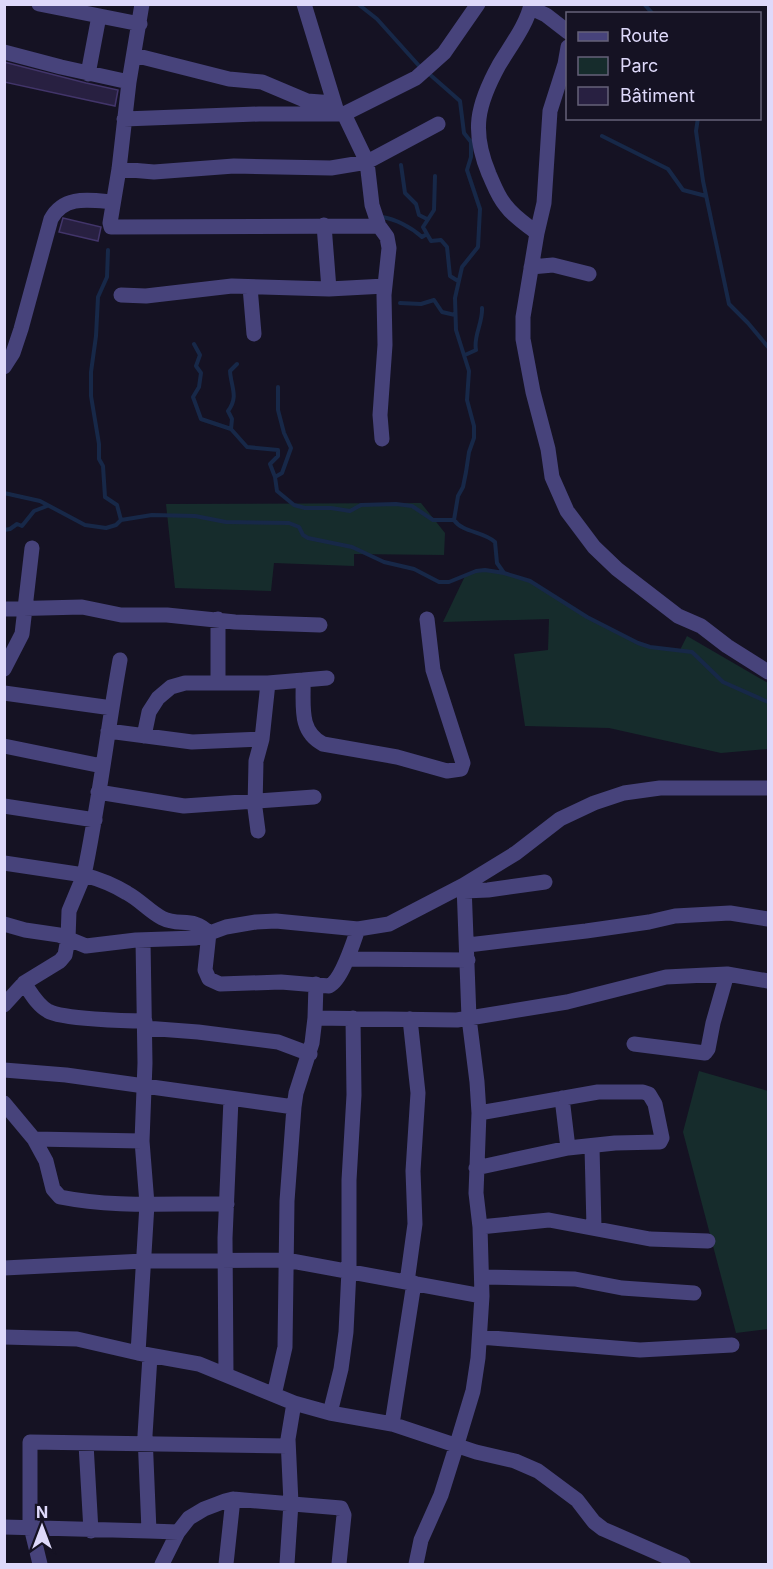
<svg xmlns="http://www.w3.org/2000/svg" width="773" height="1569" viewBox="0 0 773 1569" font-family="Inter,sans-serif">
  <rect width="100%" height="100%" fill="#151223"/>
  <path fill="#162c2c" d="M421 503 445 533 444 555 354 554V566L274 563 271 591 175 588 166 504Z
    M485 570 504 573 530 581 587 617 638 643 650 647 680 650 687 636 768 683V749L721 753 609 728 525 726 514 654 548 650 549 619 443 622 465 576 476 571Z
    M699 1071 768 1091V1329L736 1333 683 1132Z"/>
  <g fill="none" stroke-linecap="round" stroke-linejoin="round">
    <path stroke="#172848" stroke-width="4" d="M358 4 377 19 421 68
      M644 4 653 14
      M427 72 460 101 464 133 471 142V157L467 170 480 209 478 247 462 267 455 298 456 330 469 371 467 400 474 426V438L469 452 466 472 463 487 458 496 454 520C463 533 483 531 495 542L497 563 504 573
      M698 118 696 131 703 181 729 304 748 323 768 347
      M602 136 668 169 683 190 706 196
      M401 165 405 193 416 204 419 215 427 219
      M435 176 434 210 423 227 431 241 441 240 447 247 450 276 458 281
      M382 217C395 219 411 227 422 237L427 234
      M108 250 107 277 98 297 96 336 91 372V396L99 444V459L103 466 105 497 117 505 121 520
      M400 303 421 304 434 300 442 312 455 315
      M194 344 200 355 196 366 201 373 199 387 193 397 201 419 231 429 247 447 278 450V456L270 464 275 477 277 491 294 505 305 508H331L350 511 361 505 396 504 412 506 433 520H454
      M465 355 476 350C473 336 483 323 482 308
      M231 429 232 419 228 411C239 397 231 387 230 371L237 364
      M275 477 282 473 291 448 284 433 278 410V387
      M4 493 40 501 85 525 106 528 116 525 121 520 152 515 195 516 226 522 289 523 299 527 303 535 308 538 352 547 384 562 414 569 439 582H449L476 571 485 570 504 573 530 581 587 617 638 643 650 647 692 652 723 682 768 702
      M4 530 10 529 17 524 22 526 34 511 47 506"/>
  </g>
  <path fill="#282041" stroke="#42356a" stroke-width="1.5" d="M4 62 86 83 118 90 115 106 4 82Z
    M63 218 101 227 98 241 59 232Z"/>
  <g fill="none" stroke-linecap="round" stroke-linejoin="round">
    <path stroke="#47437b" stroke-width="15" d="M39 4 140 24
      M142 4 129 82 119 169 110 223 111 227 379 226
      M304 4 337 112
      M531 4C528 23 509 48 499 65 477 105 471 131 489 174 494 185 498 197 506 206 514 217 527 225 537 233L523 317V339L533 392 548 449 552 477 567 511 594 547 617 569 678 616 701 626 727 646 768 672
      M531 8 546 15 568 32
      M4 52 61 67 129 82
      M134 55 229 79 262 82 307 101 334 103
      M88 74 99 16
      M344 114 367 162 372 205 379 226 387 237 389 248 384 295 385 345 380 415 382 439
      M124 119 259 114H344L416 78 444 53 478 4
      M119 169 154 172 234 166 331 168 367 162 438 124
      M324 225 329 289
      M537 233 544 203 550 111 565 64 568 47
      M531 267 553 265 589 274
      M250 287 254 334
      M121 295 146 296 232 286 329 289 385 286
      M4 367 13 353 21 329 51 219C64 195 89 200 113 202
      M4 609 82 607 121 615H167L235 622 320 625
      M4 669 22 634 32 548
      M303 680C304 705 298 731 323 744L397 757 447 771 461 769 463 763 433 670 427 619
      M218 683V619
      M4 693 112 708
      M108 731 192 742 262 739
      M144 736 149 712 158 698 171 687 185 683H268
      M4 746 102 766
      M98 792 184 806 314 797
      M4 806 95 820
      M258 831 255 808 256 761 262 739 268 683 327 678
      M4 863 84 875C99 804 107 732 120 660
      M464 891 488 890 545 882
      M4 924 25 930 59 935 86 946 136 940 196 938 226 927 256 922 276 921 358 929 389 924 464 885 516 853 560 819 594 803 624 793 660 788H768
      M468 945 586 931 649 922 675 916 730 913 768 919
      M347 959 468 960
      M24 983C31 993 37 1005 48 1011 61 1019 127 1021 145 1021
      M316 984 315 1018 457 1020 567 1002 666 977 727 974 768 981
      M4 1005 24 983 60 961 65 955 68 939 69 911 84 875C99 879 114 885 127 893 140 900 149 911 162 918 179 927 193 916 209 933L205 970 209 979 220 984 281 982 329 986C342 980 353 943 358 929
      M145 1028 198 1032 278 1042 310 1054
      M634 1044 705 1053 708 1049 713 1023 727 974
      M4 1070 66 1075 294 1107
      M562 1098 568 1148
      M4 1103 34 1139
      M142 1141 34 1139 46 1161 53 1189 60 1197C115 1208 171 1203 227 1204
      M592 1147 594 1228
      M476 1168 568 1148 615 1143 660 1142 662 1138 655 1104 649 1094 643 1092H598L479 1113
      M480 1227 549 1220 650 1239 708 1241
      M4 1268 144 1261 286 1260 482 1296
      M482 1277 575 1279 622 1288 694 1293
      M407 1282 415 1224 413 1171 418 1093 410 1019
      M4 1337 77 1339 138 1353 199 1364 294 1403 330 1413 392 1424 476 1452 515 1461 538 1471 577 1500 594 1522 603 1529 683 1564
      M480 1337 640 1350 732 1345
      M138 1353 147 1204 142 1141 145 1063 143 940
      M226 1375 225 1238 231 1099
      M274 1395 285 1347 287 1201 294 1107 296 1093 312 1043 315 1018
      M330 1413 341 1369 346 1332 349 1270V1180L354 1095 353 1018
      M392 1424 414 1283
      M86 1444 91 1531
      M4 1527 149 1531 145 1435 150 1356
      M149 1531 178 1532
      M40 1564 30 1523V1442L288 1446
      M162 1564 178 1532 189 1518 204 1509 225 1501 233 1499 341 1508 344 1515 339 1564
      M226 1564 233 1499
      M287 1564 291 1503 288 1439 294 1403
      M416 1564 421 1540 441 1495 457 1444 473 1391 478 1358 482 1296 480 1227 476 1193 479 1113 477 1082 469 1018 464 885"/>
  </g>
  <rect width="773" height="1569" fill="none" stroke="#ded9fa" stroke-width="12"/>
  <rect x="566" y="12" width="195" height="108" fill="#151223" stroke="#656279" stroke-width="1.5"/>
  <rect x="578" y="32" width="30" height="9" fill="#47437b" stroke="#656279" stroke-width="1.5"/>
  <text x="620" y="42" font-size="18" fill="#ded9fa">Route</text>
  <rect x="578" y="57" width="30" height="18" fill="#162c2c" stroke="#656279" stroke-width="1.5"/>
  <text x="620" y="72" font-size="18" fill="#ded9fa">Parc</text>
  <rect x="578" y="87" width="30" height="18" fill="#282041" stroke="#656279" stroke-width="1.5"/>
  <text x="620" y="102" font-size="18" fill="#ded9fa">Bâtiment</text>
  <g transform="translate(42 1527)" stroke="#151223" stroke-width="4.5" paint-order="stroke">
  <path d="M0-4.5L10 22L0 15L-10 22Z" fill="#ded9fa"/>
  <text y="-9" font-size="16" font-weight="bold" text-anchor="middle" fill="#ded9fa">N</text>
  </g>
</svg>
